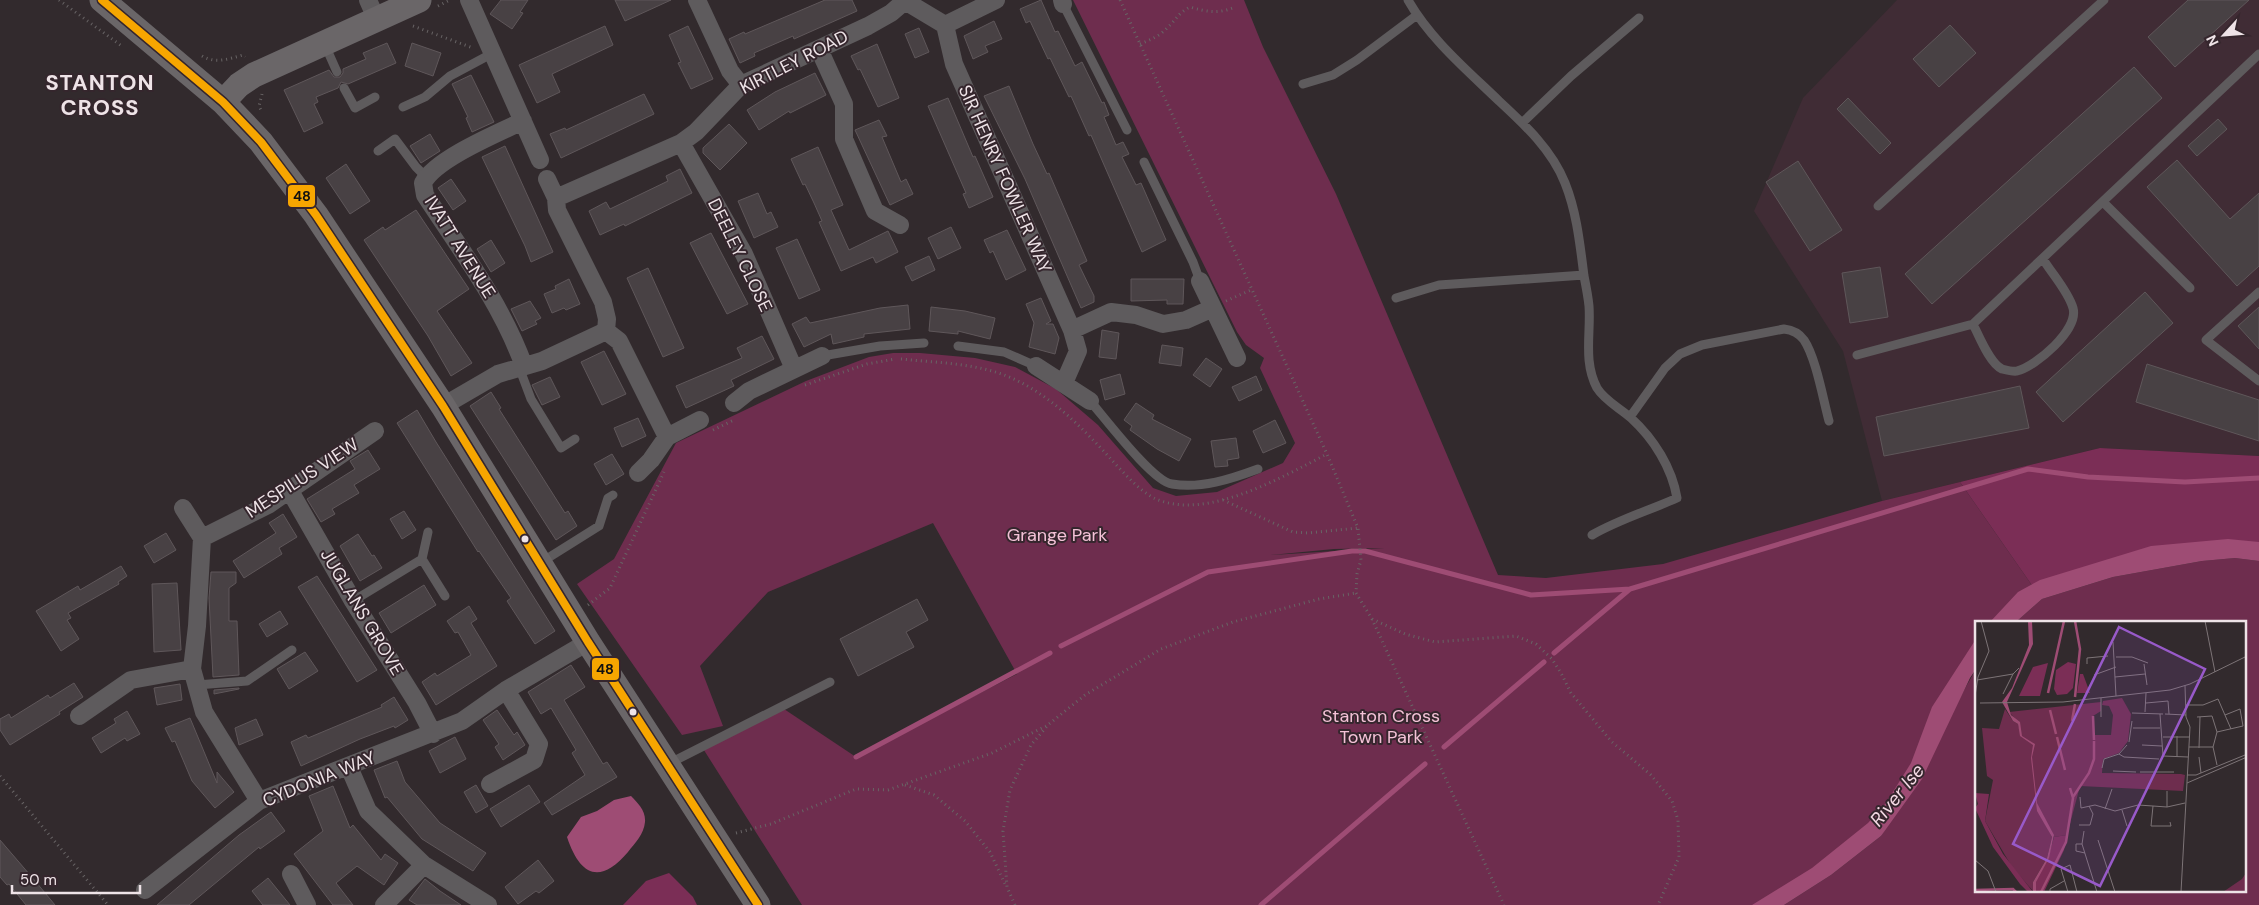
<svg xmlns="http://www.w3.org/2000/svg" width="2259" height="905" viewBox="0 0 2259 905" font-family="'DM Sans',sans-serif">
  <rect width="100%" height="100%" fill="#322a2d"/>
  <path fill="#402c35" d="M1897 0H2259V456L2100 448 1882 501 1843 351 1754 211 1803 98Z"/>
  <path fill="#6e2d4e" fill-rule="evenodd" d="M1073 0H1244L1263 47 1336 194 1498 575 1546 578 1663 564 1882 501 1960 482 2036 591 2001 622H1976V652L1925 761 1827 874 1775 905H802L702 747 781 707 856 757 1017 674 933 523 768 592 700 666 723 726 682 735 577 584 614 559 676 443 806 381 869 357 893 353H920L975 358 1015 367 1056 389 1098 425 1153 488 1176 496 1217 492 1283 463 1295 443 1260 368 1264 358 1246 345 1237 332ZM1384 548 1272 555H1271L1334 549Z
    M2235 558 2259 561V905H1784L1831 875 1881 836 1976 669V891H2245V622H2016L2042 599 2113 577 2202 561Z"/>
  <path fill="#7b2e56" d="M2100 448 2259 456V552L2239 551 2036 591 1960 482Z
    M669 873 693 897 697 905H623L646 881Z"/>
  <path fill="#9e4c74" d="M2228 539 2259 542V561L2235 558 2202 561 2113 577 2042 599 2016 622H1990L2018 592 2040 580 2151 546Z
    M1976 639V669L1970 678 1922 779 1881 836 1831 875 1784 905H1752L1812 868 1868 823 1886 803 1911 763 1932 707Z
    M631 796C638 803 646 811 645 822 644 834 635 843 628 852 600 885 580 876 567 837L581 817 597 811 614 800Z"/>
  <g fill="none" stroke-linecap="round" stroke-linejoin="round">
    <path stroke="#9e4c74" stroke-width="5" d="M1061 646 1208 572 1352 551H1365L1531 595 1630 589
      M1554 653 1630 589 2028 469 2088 477 2185 482 2259 478
      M1444 747 1544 662
      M856 757 1050 653
      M1261 905 1425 764"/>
  </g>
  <path fill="#484144" stroke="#5f575a" d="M501 0H528L520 12 523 13 512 29 490 14Z
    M615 0H671L625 21Z
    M825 0H852L857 11 794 39 793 36 754 53 755 56 740 63 729 39 744 32 745 34Z
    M1041 0 1055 32 1058 31 1075 66 1082 62 1102 103 1104 102 1109 115 1104 117 1116 145 1123 142 1129 154 1122 157 1136 185 1141 183 1166 240 1142 252 1091 135 1089 136 1071 96 1069 97 1050 58 1048 59 1030 21 1026 23 1020 9Z
    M2188 0H2249L2175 67 2148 37Z
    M994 21 1002 39 985 46 988 52 973 59 964 36Z
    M1950 25 1976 53 1939 87 1913 59Z
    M605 26 613 45 552 74 560 92 537 103 519 65Z
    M688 26 713 79 691 89 678 63 681 62 669 35Z
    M919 28 929 52 915 58 905 34Z
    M387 43 396 63 348 84 341 82 338 88 316 97 318 102 314 104 323 123 304 132 284 90 329 70 334 77H340L343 73V69L366 59 363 53Z
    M412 43 441 53 433 76 405 66Z
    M877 44 899 98 878 107 860 69 858 70 851 56Z
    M2134 67 2162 98 1932 304 1905 274Z
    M815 73 826 95 790 113 789 111 759 130 747 110 775 92Z
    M471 75 494 122 472 132 466 118 468 117 452 84Z
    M1009 86 1033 144 1047 174 1049 173 1087 261 1079 265 1094 296V302L1081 308 1025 179 984 96Z
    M644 94 654 114 561 158 550 134 565 128 566 130Z
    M948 98 973 157 975 156 993 197 969 208 963 194 966 193 928 106Z
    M1848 98 1891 143 1880 154 1837 109Z
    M2218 119 2227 129 2197 156 2188 146Z
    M879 120 887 136 882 137 901 182 906 179 913 194 890 205 855 130Z
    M729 124 747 143 720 170 703 153V148Z
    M430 134 440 151 421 163 410 146Z
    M505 146 553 252 531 262 525 246 482 157Z
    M818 147 843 205 831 210 849 250 888 231 898 252 876 263 873 257 841 271 819 222 822 221 814 203 805 184 803 185 791 159Z
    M2177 160 2230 219 2259 193V266L2237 286 2147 187Z
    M1798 161 1842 230 1810 251 1766 182Z
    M346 164 370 201 350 214 326 178Z
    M680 169 692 193 625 226 624 224 600 235 589 211 606 202 610 209 668 181 666 176Z
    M451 179 466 201 453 210 438 188Z
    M758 193 767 214 771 212 778 227 754 238 738 201Z
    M416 210 469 289 437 311 472 363 451 376 428 336 364 240 383 227 385 230Z
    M951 227 961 248 938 259 928 238Z
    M1007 230 1026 270 1006 280 993 251 990 253 984 240Z
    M711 233 748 304 727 314 690 243Z
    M797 239 820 290 799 299 776 248Z
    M491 240 505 263 491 272 477 249Z
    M929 256 935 270 912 281 905 267Z
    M1880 267 1888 317 1850 323 1842 273Z
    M648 268 684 348 663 357 627 278Z
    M569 279 580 304 566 310 564 308 552 313 544 294 556 289 555 286Z
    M1131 279H1184L1183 304H1167V300L1131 301Z
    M2145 292 2173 323 2063 422 2036 392Z
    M1041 298 1051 321 1046 324H1053L1059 338 1055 354 1029 347 1034 323 1026 304Z
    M530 301 541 318 535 321 537 324 522 331 511 309Z
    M908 305 910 329 864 334V337L833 344 831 334 804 347 792 324 806 317 810 323 880 308Z
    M931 307 965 311 995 318 990 339 958 331V334L929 331Z
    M2259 307V349L2238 326Z
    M1102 330 1119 333 1116 359 1099 357Z
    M762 336 774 359 731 380 734 386 686 408 676 386 742 358 737 348Z
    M1162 345 1183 348 1181 366 1159 363Z
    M604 351 626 394 602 405 581 362Z
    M1206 358 1222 369 1210 387 1193 375Z
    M2147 364 2259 400V441L2136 402Z
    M1120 374 1125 394 1105 400 1100 380Z
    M1256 376 1262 390 1239 401 1232 387Z
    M550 377 560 397 542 405 532 385Z
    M2020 386 2029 428 1884 456 1876 417Z
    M491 392 501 408 499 409 565 513 568 511 577 526 556 540 470 406Z
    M1136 403 1154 415 1152 419 1191 439 1179 461 1157 449 1130 430 1132 426 1124 420Z
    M417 410 436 442 555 631 535 644 507 601 511 598 479 551 478 552 397 423Z
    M638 418 646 436 622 447 614 428Z
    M1275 420 1286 443 1263 453 1253 431Z
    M1236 438 1239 458 1227 460 1228 466 1215 467 1211 441Z
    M368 450 380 469 354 485 359 493 332 509 335 514 321 522 307 499 355 469 350 461Z
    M612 454 624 474 606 485 594 464Z
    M404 511 416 530 402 539 390 519Z
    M283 514 297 537 279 548 282 554 244 578 233 561 276 533 269 523Z
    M166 533 176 550 154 563 144 546Z
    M358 534 372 556 374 555 382 568 360 581 340 546Z
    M121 566 127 576 118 582 119 584 68 613 71 618 67 620 79 639 61 651 36 611 78 586 80 590Z
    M211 572H236V583L229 588V621H237L239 675 213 677 209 598Z
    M317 576 377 670 357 682 298 587Z
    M177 583 181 650 154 652 152 584Z
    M424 585 436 605 391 633 379 613Z
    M917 599 928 620 906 632 914 647 858 676 840 639Z
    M469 606 477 619 471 623 497 666 436 705 422 682 435 673 437 676 471 655 458 632 455 633 447 621Z
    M280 611 288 624 267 637 259 624Z
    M305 652 318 671 289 689 277 669Z
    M571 665 585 687 564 700 603 764 607 762 617 777 552 815 544 803 585 775 572 753 576 750 551 708 541 714 528 692Z
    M74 683 83 697 59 712 60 714 10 745 0 730V719L9 714 11 718 48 695 50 698Z
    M180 684 182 700 157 705 154 688Z
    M239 688V689L214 694V690Z
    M394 697 408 720 395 728 394 726 360 739 301 766 291 742 306 735 308 738 382 707 381 705Z
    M497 710 514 735 517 732 525 745 503 760 495 747 499 744 483 720Z
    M127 711 140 734 127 741 125 738 101 753 92 738 116 723 114 719Z
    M190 718 217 783V772L234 792 215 808 192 781 175 741 172 742 165 728Z
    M256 719 263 735 239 745 235 728Z
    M455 737 466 759 440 773 429 751Z
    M397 761 405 782 440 823 486 853 473 871 422 839 387 797 385 798 374 770Z
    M476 785 488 806 476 813 464 792Z
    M529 785 540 802 501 827 490 809Z
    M333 786 350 828 353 825 381 860 385 854 398 863 384 885 357 866 336 883 353 905H333L294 854 323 831 309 796Z
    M271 812 285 831 260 849 259 847 189 905H157L239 835Z
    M0 840 36 882 55 905H26L9 884 7 885 0 877Z
    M538 860 554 881 539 893 536 891 518 904 505 887Z
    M268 878 290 905H263L252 891Z
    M425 879 440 891 461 905H417L409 900Z"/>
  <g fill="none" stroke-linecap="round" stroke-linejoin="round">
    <path stroke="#686465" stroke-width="3" stroke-dasharray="1 4" stroke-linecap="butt" d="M59 0 123 47
      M1120 0 1327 454 1358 528 1361 560 1357 574 1356 593 1372 619 1504 905
      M438 6 450 0
      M413 26 473 48
      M1140 44C1150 40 1160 36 1167 28 1177 19 1177 14 1190 7 1207 12 1219 14 1235 7
      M202 56C216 64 228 59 243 55L245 57
      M262 94 259 106 262 112
      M1226 301 1251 290
      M901 359C939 363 981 363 1016 380 1047 395 1072 418 1096 443 1111 458 1137 491 1156 499 1207 521 1282 477 1327 454
      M805 385 867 364 895 359
      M713 430 734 420
      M1223 500 1293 532 1308 533 1358 528
      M588 605 610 588 664 472
      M1372 619 1405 634 1435 642 1516 636 1536 644 1552 659 1561 673 1571 693 1612 742 1651 775 1672 801 1678 820 1679 857 1658 905
      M0 776 108 905
      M905 785 934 795 965 821 990 852 1005 884
      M736 833 771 824 856 789 888 790 992 753 1046 726
      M1015 905 1007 887 1003 831 1010 790 1031 745 1049 724 1085 695 1161 649 1233 622 1319 599 1356 593"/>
    <path stroke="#5e5b5d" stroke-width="9" d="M1408 0C1430 39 1467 70 1499 101 1525 125 1552 150 1565 183 1577 213 1580 245 1584 276 1586 286 1588 296 1589 306 1591 333 1583 362 1597 388 1605 401 1620 408 1631 418 1654 439 1672 468 1677 498 1648 511 1620 519 1592 535
      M1063 4 1127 130
      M325 45 337 72
      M1303 84 1333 75 1357 60 1417 15
      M344 88 355 108 375 97
      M403 107 425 97 450 76 493 53
      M1522 123 1571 76 1639 18
      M378 151 395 139 416 167 426 177
      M1144 162 1193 262 1200 281
      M2103 202 2190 288
      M1878 206 2104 0
      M2259 292 2206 340 2259 381
      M1396 298 1439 285 1584 275
      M1973 324C1979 336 1990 364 2002 369 2006 370 2014 372 2017 371 2036 366 2079 330 2073 308 2068 291 2052 274 2043 259
      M958 346 1004 352 1036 366
      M1857 355 1973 324 2259 54
      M822 356 880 346 924 343
      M519 367 531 399 561 448 575 439
      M1090 401C1105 418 1153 482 1172 484 1201 489 1231 479 1258 469
      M1630 417 1665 368 1680 354 1702 345 1784 329C1792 330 1799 333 1804 340 1816 358 1823 399 1829 421
      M428 532 422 559 445 596
      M540 563 599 526 608 498 613 495
      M353 601 422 559
      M197 685 247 681 292 650
      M670 763 830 682"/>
    <path stroke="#5e5b5d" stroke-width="18" d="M368 0 376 18
      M469 0 540 160
      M697 0 730 71 741 85
      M1062 0 1063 4
      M905 1 945 25
      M945 25 954 64 1072 330 1078 351 1064 383
      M945 25 996 0
      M819 49 844 104V139L875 211 900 225
      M523 121C498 133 435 159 423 183L425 195C461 250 501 303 524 366
      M681 143 744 254 794 369
      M547 179 556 198 557 210 603 302 607 319 606 331
      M556 198 681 143 696 132 741 85 868 26 891 13 905 1
      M1200 281 1237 358
      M1072 330 1111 312 1136 315 1163 324 1186 320 1213 308
      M606 331 619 341 667 437
      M1036 366 1090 401
      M734 403 749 391 822 356
      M443 406 498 374 542 361 606 331
      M638 473 651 460 667 437 700 420
      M290 491 353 601 417 703 433 734
      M183 508 202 538 197 626 192 669 204 712 259 801
      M202 538 268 505 375 431
      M79 716 131 680 192 669
      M349 767 368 811 424 865 488 905
      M490 784 534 760 539 744 506 690
      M291 874 307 905
      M145 890 259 801 462 721 506 690 588 642
      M384 905 424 865"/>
    <path stroke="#6a6668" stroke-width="25" d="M102 0 223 102 261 142 316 215 443 406 588 642 758 905
      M223 102 239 85 254 75 419 0"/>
    <defs>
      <path id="bus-1" d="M102 0 223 102 261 142 316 215 443 406 588 642 758 905"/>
    </defs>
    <use href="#bus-1" stroke="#35262d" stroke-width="11"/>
    <use href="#bus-1" stroke="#f7a600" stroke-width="8"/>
  </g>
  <g fill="#eee3e7" stroke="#35262d" stroke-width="2">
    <circle cx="525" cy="539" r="4.5"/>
    <circle cx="633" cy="712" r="4.5"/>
  </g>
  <g text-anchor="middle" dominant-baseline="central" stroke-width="4" stroke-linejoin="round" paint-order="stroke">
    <g font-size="18" fill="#eee3e7" stroke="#35262d">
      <text transform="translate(794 62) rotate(-27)">KIRTLEY ROAD</text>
      <text transform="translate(1005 179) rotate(66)">SIR HENRY FOWLER WAY</text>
      <text transform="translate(460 247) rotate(58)">IVATT AVENUE</text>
      <text transform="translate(740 255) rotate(64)">DEELEY CLOSE</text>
      <text transform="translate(302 478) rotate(-33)">MESPILUS VIEW</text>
      <text transform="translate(362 612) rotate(59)">JUGLANS GROVE</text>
      <text transform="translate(319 779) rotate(-22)">CYDONIA WAY</text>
    </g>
    <g font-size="18" fill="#f4c2d7" stroke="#35262d">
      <text x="1057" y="535">Grange Park</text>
      <text x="1381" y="716">Stanton Cross<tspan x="1381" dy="21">Town Park</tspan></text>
    </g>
    <g font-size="19" font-style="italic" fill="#f5dbe5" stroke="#35262d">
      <text transform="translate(1897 795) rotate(-51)">River Ise</text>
    </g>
    <g font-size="22" font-weight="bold" letter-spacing="1" fill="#eee3e7" stroke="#35262d">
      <text x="100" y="82">STANTON<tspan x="100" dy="25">CROSS</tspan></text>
    </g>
  </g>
  <g transform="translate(1975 621)">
    <rect width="271" height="271" fill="#322a2d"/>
    <path d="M147 77 156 93 153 120 144 132 128 138 127 152 206 153 210 154 208 170 105 165 92 214 79 216 76 209 68 199 77 216 72 237 58 261V270L37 246 10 200 18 159 12 155 7 107 24 108 30 88 38 100 43 103 46 115 44 102 34 91 126 81V90L118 95V114H136L138 94 134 85 127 84 128 80ZM271 252V271H248L267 258Z" fill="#6e2d4e"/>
    <path d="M93 41 101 43 98 67 92 73 82 74 79 68 81 49ZM73 42 65 75H44L58 46ZM105 53H108L115 72H102ZM0 172 14 173 10 200 28 233 58 271H53L45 263 18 226 0 187 3 183ZM92 214 89 229 69 271H60V260L73 238 79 216Z" fill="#7b2e56"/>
    <path d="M53 0H57L58 23 32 81 36 94 45 101 47 115 60 123 57 136 62 182 79 214 74 237 61 261V271L58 270V261L72 237 77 216 62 190 56 137 58 124 45 115 43 103 38 100 27 81 37 67 54 24Z" fill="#9e4c74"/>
    <path fill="none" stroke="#9e4c74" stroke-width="2.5" d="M73 72 89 0M100 76 105 28 100 0M75 89 81 113M118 95 119 119M97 100 100 83M82 116 90 149M98 176 114 152 119 138V120M0 269 38 268 41 271M66 271 91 221 98 177 95 167"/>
    <path fill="none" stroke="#7d7477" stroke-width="1" d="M230 0 240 51M138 21 141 75M141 36H157L173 42M112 43V37L133 35M169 43 172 64M119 54 141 46M140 56 170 53M2 59 38 53 44 47M28 73 38 53M0 75 3 56 14 30 6 0M126 77V96M5 82 88 81 195 69 215 63 272 35M171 82 193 80 194 93M211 84H228L243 78 256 108M170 91 171 72M157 92 188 93M185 93 188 135M190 93 211 94M222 96 237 95 242 111M158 107H185M202 115V136M188 116H214M154 121 157 100M167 124 187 125M214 126H238L242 111 268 105 265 88 250 94M238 126 242 144M224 127 225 96M144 133 149 136 184 138M188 135 213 136M224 136 226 152M127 147 129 138 144 133 152 124M138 150 161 151M165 151H199M212 154H221L270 134M212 162 272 136M192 170V186L210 182M105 176 106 187 120 184 140 190 163 184 178 185M192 186 178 185 176 205H196L195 201M130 188 137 168M147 189 152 205M104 204H115L118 193 114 185M109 210 107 223 122 271M123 219 140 271M107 223H101V230L110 232M0 239 13 250 21 271M75 271V268L89 260M93 271 86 248 95 244 102 271M206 271 215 106 211 96 210 65"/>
    <path fill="#985ac9" fill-opacity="0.15" stroke="#985ac9" stroke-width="2.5" d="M144 6 230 48 125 265 38 223Z"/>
    <rect width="271" height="271" fill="none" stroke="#eee3e7" stroke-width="2.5"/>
  </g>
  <g stroke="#35262d" stroke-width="2">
    <rect x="287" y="184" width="29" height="24" rx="5" fill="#f7a600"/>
    <rect x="591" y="657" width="29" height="24" rx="5" fill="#f7a600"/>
  </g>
  <g font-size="14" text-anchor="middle" font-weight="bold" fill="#111">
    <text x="302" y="201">48</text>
    <text x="605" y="674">48</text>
  </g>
  <g transform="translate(2224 35) rotate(244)" stroke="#35262d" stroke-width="4" paint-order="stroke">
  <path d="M0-4L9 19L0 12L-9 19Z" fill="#eee3e7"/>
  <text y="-8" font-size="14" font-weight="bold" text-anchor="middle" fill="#eee3e7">N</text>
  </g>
  <path d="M12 885v8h128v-8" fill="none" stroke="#eee3e7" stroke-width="2.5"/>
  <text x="20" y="885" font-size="15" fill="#eee3e7" stroke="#35262d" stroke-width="4" paint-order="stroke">50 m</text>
</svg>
